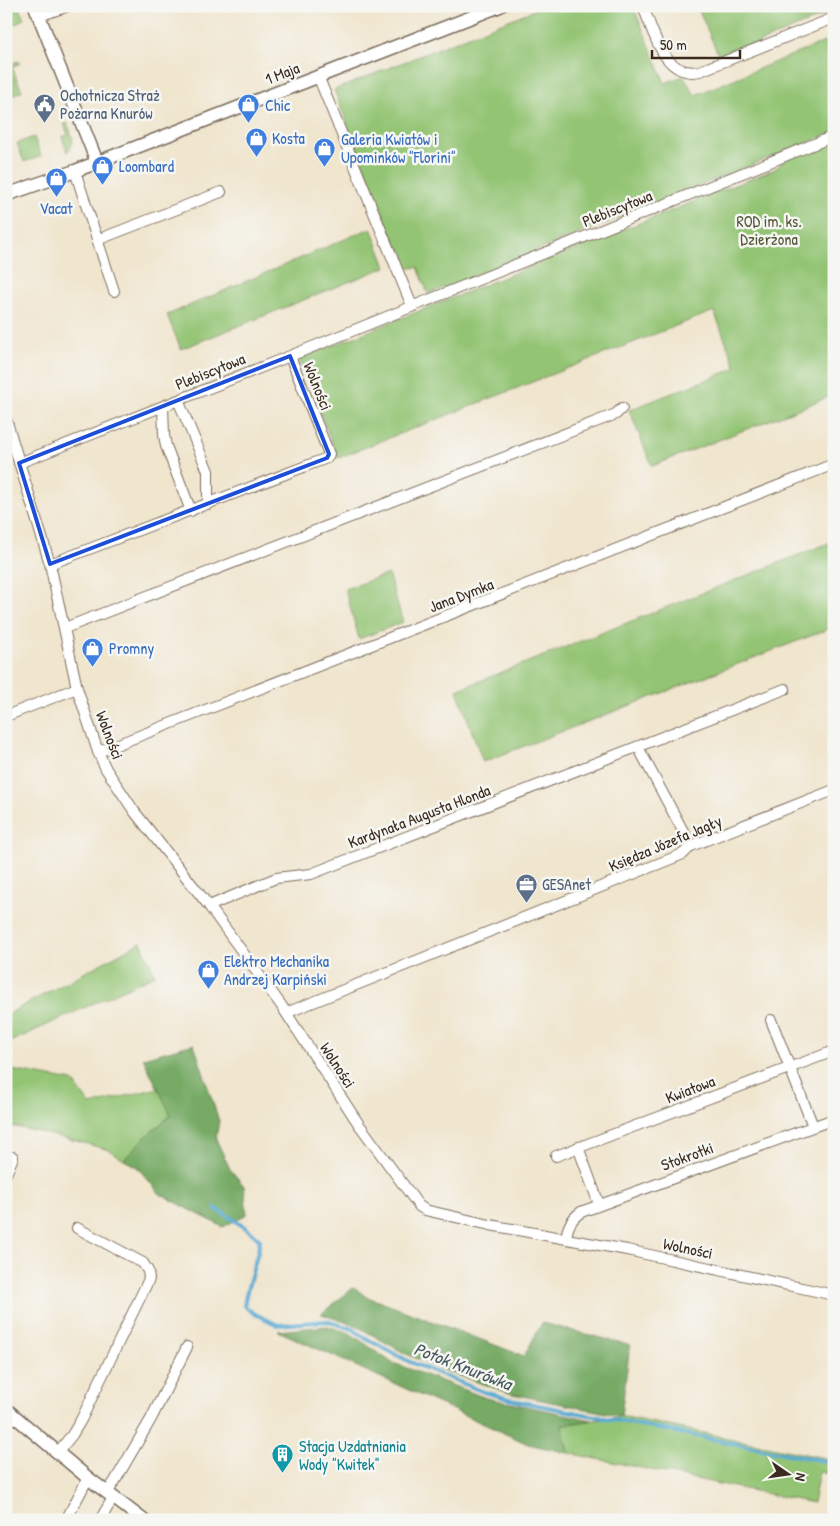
<svg xmlns="http://www.w3.org/2000/svg" width="840" height="1526" viewBox="0 0 840 1526" font-family="'Patrick Hand',sans-serif">
  <rect width="100%" height="100%" fill="#f6f6f2"/>
  <filter id="ink" filterUnits="userSpaceOnUse"><feTurbulence type="fractalNoise" baseFrequency=".02" numOctaves="2"/><feDisplacementMap in="SourceGraphic" scale="10" xChannelSelector="R" yChannelSelector="G"/><feConvolveMatrix kernelMatrix="1 2 1 2 8 2 1 2 1" color-interpolation-filters="sRGB"/></filter>
  <filter id="wash" filterUnits="userSpaceOnUse"><feTurbulence type="fractalNoise" baseFrequency=".0096" numOctaves="4" result="noise"/><feDisplacementMap in="SourceGraphic" scale="20" xChannelSelector="R" yChannelSelector="G"/><feGaussianBlur stdDeviation="1.12" result="paint"/><feColorMatrix in="noise" values="0 0 0 0 0 0 0 0 0 0 0 0 0 0 0 0 0 1.4 0 .05"/><feComposite in="paint" operator="in"/></filter>
  <g filter="url(#wash)">
    <rect width="100%" height="100%" fill="#f0e5cd"/>
    <path fill="#93c473" stroke="#677748" d="M16 6H19L24 19 12 26 6 25Z
      M544 6H633L665 83 683 76 695 95 834 38V132L428 294 418 267 405 269 334 90Z
      M701 6H834V11L720 59 698 8Z
      M18 61 20 63 12 67 22 91 6 98V95H8L14 79 6 75 12 63Z
      M67 123C71 134 77 142 67 152L62 137 68 135 64 124Z
      M34 137 41 156 24 162 17 143Z
      M834 140V395L652 466 629 410 736 368 714 311 338 458 299 359 775 169 785 159Z
      M371 228 386 267 181 349 167 315Z
      M834 541V627L483 762 457 690Z
      M388 574 403 622 359 639 345 589Z
      M141 942 155 975 6 1044V1015Z
      M6 1069 73 1081 90 1105 158 1088 171 1115 142 1140 124 1160 109 1150 80 1142 17 1127H6Z
      M621 1416 834 1460V1475L819 1472 813 1503 568 1453 562 1425Z"/>
    <path fill="#76aa65" stroke="#586a42" d="M194 1044 219 1121 216 1139 230 1169 244 1186 247 1214 223 1227 160 1194 137 1167 124 1160 142 1140 171 1115 143 1058Z
      M354 1287 365 1296 524 1356 542 1323 630 1345 621 1416 512 1394 448 1372 404 1353 355 1325 321 1314Z
      M327 1326 350 1333 391 1362 486 1398 592 1420 562 1425 568 1453 528 1444 278 1331Z"/>
    <g fill="none" stroke-linecap="round" stroke-linejoin="round">
      <path stroke="#59aad4" stroke-width="4" d="M215 1208 246 1228 260 1240C257 1263 247 1283 244 1306L255 1314 278 1325 327 1321 353 1329 365 1338 410 1362 484 1392 517 1401 834 1463"/>
    </g>
  </g>
  <g filter="url(#ink)">
    <g fill="none" stroke-linecap="round" stroke-linejoin="round">
      <defs>
        <path id="minor" d="M643 6C653 31 664 79 700 71L834 18
          M39 16 68 6
          M318 76 412 306
          M75 171 114 291
          M97 240 221 192
          M178 400 208 471V504
          M163 406 164 435 166 446 191 511
          M6 419 50 564 77 688 98 752 106 769 134 811 209 906 281 1005 358 1123 419 1206 425 1210 490 1225 627 1250 834 1295
          M19 463 290 356 834 136
          M50 564 327 458 329 454 290 356
          M65 628 616 414 622 408
          M6 716 77 688
          M638 747 691 846
          M98 752 834 464
          M209 906 276 878 311 874 785 689
          M286 1013 683 854 691 846 834 790
          M771 1020 813 1126
          M578 1147 599 1204
          M556 1156 834 1051
          M6 1174 13 1157
          M566 1239C567 1227 571 1219 581 1212L834 1119
          M58 1452 72 1435 81 1420 149 1279 148 1271 143 1263 77 1228
          M107 1493 115 1481 151 1419 187 1347
          M66 1520 88 1478
          M100 1520 113 1498"/>
        <path id="tertiary" d="M35 6 97 162
          M6 195 75 171 500 6
          M6 1409 88 1478 143 1520"/>
      </defs>
      <use href="#minor" stroke="#7a6b5b" stroke-width="12"/>
      <use href="#tertiary" stroke="#7a6b5b" stroke-width="15"/>
      <use href="#minor" stroke="#fff" stroke-width="10"/>
      <use href="#tertiary" stroke="#fff" stroke-width="12"/>
    </g>
  </g>
  <path fill="none" stroke="#1d4ed8" stroke-width="4" stroke-linejoin="round" d="M290 356 329 454 327 458 50 564 19 463Z"/>
  <defs>
    <symbol id="civic-pin" viewBox="-11 -11 22 30"><path d="M0 17L-7.5 6A9.5 9.5 0 1 1 7.5 6Z" fill="#5c6f8a" stroke="#f6f6f2"/><path d="M-.6-6.5H3V-4.5H.6V-3L4-1V1h2V6H-6V1h2V-1L-.6-3ZM-1.2 2.5V6h2.4V2.5Z" fill="#fff"/></symbol>
    <symbol id="shop-pin" viewBox="-11 -11 22 30"><path d="M0 17L-7.5 6A9.5 9.5 0 1 1 7.5 6Z" fill="#3f7fe0" stroke="#f6f6f2"/><path d="M-5-2.5h2.3a2.7 3.5 0 0 1 5.4 0H5L5.5 6h-11ZM-1.5-2.5h3a1.5 2.3 0 0 0-3 0Z" fill="#fff"/></symbol>
    <symbol id="office-pin" viewBox="-11 -11 22 30"><path d="M0 17L-7.5 6A9.5 9.5 0 1 1 7.5 6Z" fill="#5c6f8a" stroke="#f6f6f2"/><path d="M-6-3h4V-5.5h4V-3h4V5H-6ZM-1-4.5V-3h2v-1.5ZM-6 0V1H6V0Z" fill="#fff"/></symbol>
    <symbol id="building-pin" viewBox="-11 -11 22 30"><path d="M0 17L-7.5 6A9.5 9.5 0 1 1 7.5 6Z" fill="#0f9aa8" stroke="#f6f6f2"/><path d="M-4-6H4V6H1V3H-1V6H-4ZM-2.5-4.3h1.7v1.8h-1.7ZM.8-4.3h1.7v1.8H.8ZM-2.5-1h1.7V.8h-1.7ZM.8-1h1.7V.8H.8Z" fill="#fff"/></symbol>
  </defs>
  <g fill-rule="evenodd">
    <use href="#civic-pin" x="32" y="92" width="25" height="34"/>
    <use href="#shop-pin" x="236" y="92" width="25" height="34"/>
    <use href="#shop-pin" x="244" y="126" width="25" height="34"/>
    <use href="#shop-pin" x="312" y="136" width="25" height="34"/>
    <use href="#shop-pin" x="90" y="154" width="25" height="34"/>
    <use href="#shop-pin" x="44" y="166" width="25" height="34"/>
    <use href="#shop-pin" x="80" y="636" width="25" height="34"/>
    <use href="#office-pin" x="514" y="872" width="25" height="34"/>
    <use href="#shop-pin" x="196" y="958" width="25" height="34"/>
    <use href="#building-pin" x="270" y="1442" width="25" height="34"/>
  </g>
  <g text-anchor="middle" dominant-baseline="central" stroke-width="5" stroke-linejoin="round" paint-order="stroke">
    <g font-size="16" fill="#3b2a1e" stroke="#f6f6f2">
      <text transform="translate(282 73) rotate(-21)">1 Maja</text>
      <text transform="translate(617 208) rotate(-22)">Plebiscytowa</text>
      <text transform="translate(210 371) rotate(-22)">Plebiscytowa</text>
      <text transform="translate(318 386) rotate(68)">Wolności</text>
      <text transform="translate(461 595) rotate(-21)">Jana Dymka</text>
      <text transform="translate(110 735) rotate(69)">Wolności</text>
      <text transform="translate(419 816) rotate(-21)">Kardynała Augusta Hlonda</text>
      <text transform="translate(665 843) rotate(-23)">Księdza Józefa Jagły</text>
      <text transform="translate(338 1065) rotate(57)">Wolności</text>
      <text transform="translate(690 1089) rotate(-21)">Kwiatowa</text>
      <text transform="translate(687 1156) rotate(-20)">Stokrotki</text>
      <text transform="translate(688 1248) rotate(12)">Wolności</text>
    </g>
    <g font-size="16" fill="#4e5e75" stroke="#f6f6f2" text-anchor="start">
      <text x="60" y="95">Ochotnicza Straż<tspan x="60" dy="18">Pożarna Knurów</tspan></text>
      <text x="542" y="884">GESAnet</text>
    </g>
    <g font-size="16" fill="#366cbe" stroke="#f6f6f2" text-anchor="start">
      <text x="265" y="105">Chic</text>
      <text x="272" y="138">Kosta</text>
      <text x="341" y="139">Galeria Kwiatów i<tspan x="341" dy="18">Upominków "Florini"</tspan></text>
      <text x="119" y="166">Loombard</text>
      <text x="56" y="208" text-anchor="middle">Vacat</text>
      <text x="109" y="648">Promny</text>
      <text x="224" y="961">Elektro Mechanika<tspan x="224" dy="18">Andrzej Karpiński</tspan></text>
    </g>
    <g font-size="16" fill="#555838" stroke="#f6f6f2">
      <text x="769" y="221">ROD im. ks.<tspan x="769" dy="18">Dzierżona</tspan></text>
    </g>
    <g font-size="16" fill="#0d838f" stroke="#f6f6f2" text-anchor="start">
      <text x="299" y="1446">Stacja Uzdatniania<tspan x="299" dy="18">Wody "Kwitek"</tspan></text>
    </g>
    <g font-size="18" font-style="italic" fill="#46575e" stroke="#f6f6f2">
      <text transform="translate(463 1366) rotate(21)">Potok Knurówka</text>
    </g>
  </g>
  <rect width="840" height="1526" fill="none" stroke="#f6f6f2" stroke-width="25"/>
  <g transform="translate(788 1474) rotate(103)" stroke="#f6f6f2" stroke-width="4" paint-order="stroke">
  <path d="M0-4L9 19L0 12L-9 19Z" fill="#3b2a1e"/>
  <text y="-8" font-size="14" font-weight="bold" text-anchor="middle" fill="#3b2a1e">N</text>
  </g>
  <path d="M652 50v8h88v-8" fill="none" stroke="#3b2a1e" stroke-width="2.5"/>
  <text x="660" y="50" font-size="15" fill="#3b2a1e" stroke="#f6f6f2" stroke-width="4" paint-order="stroke">50 m</text>
</svg>
